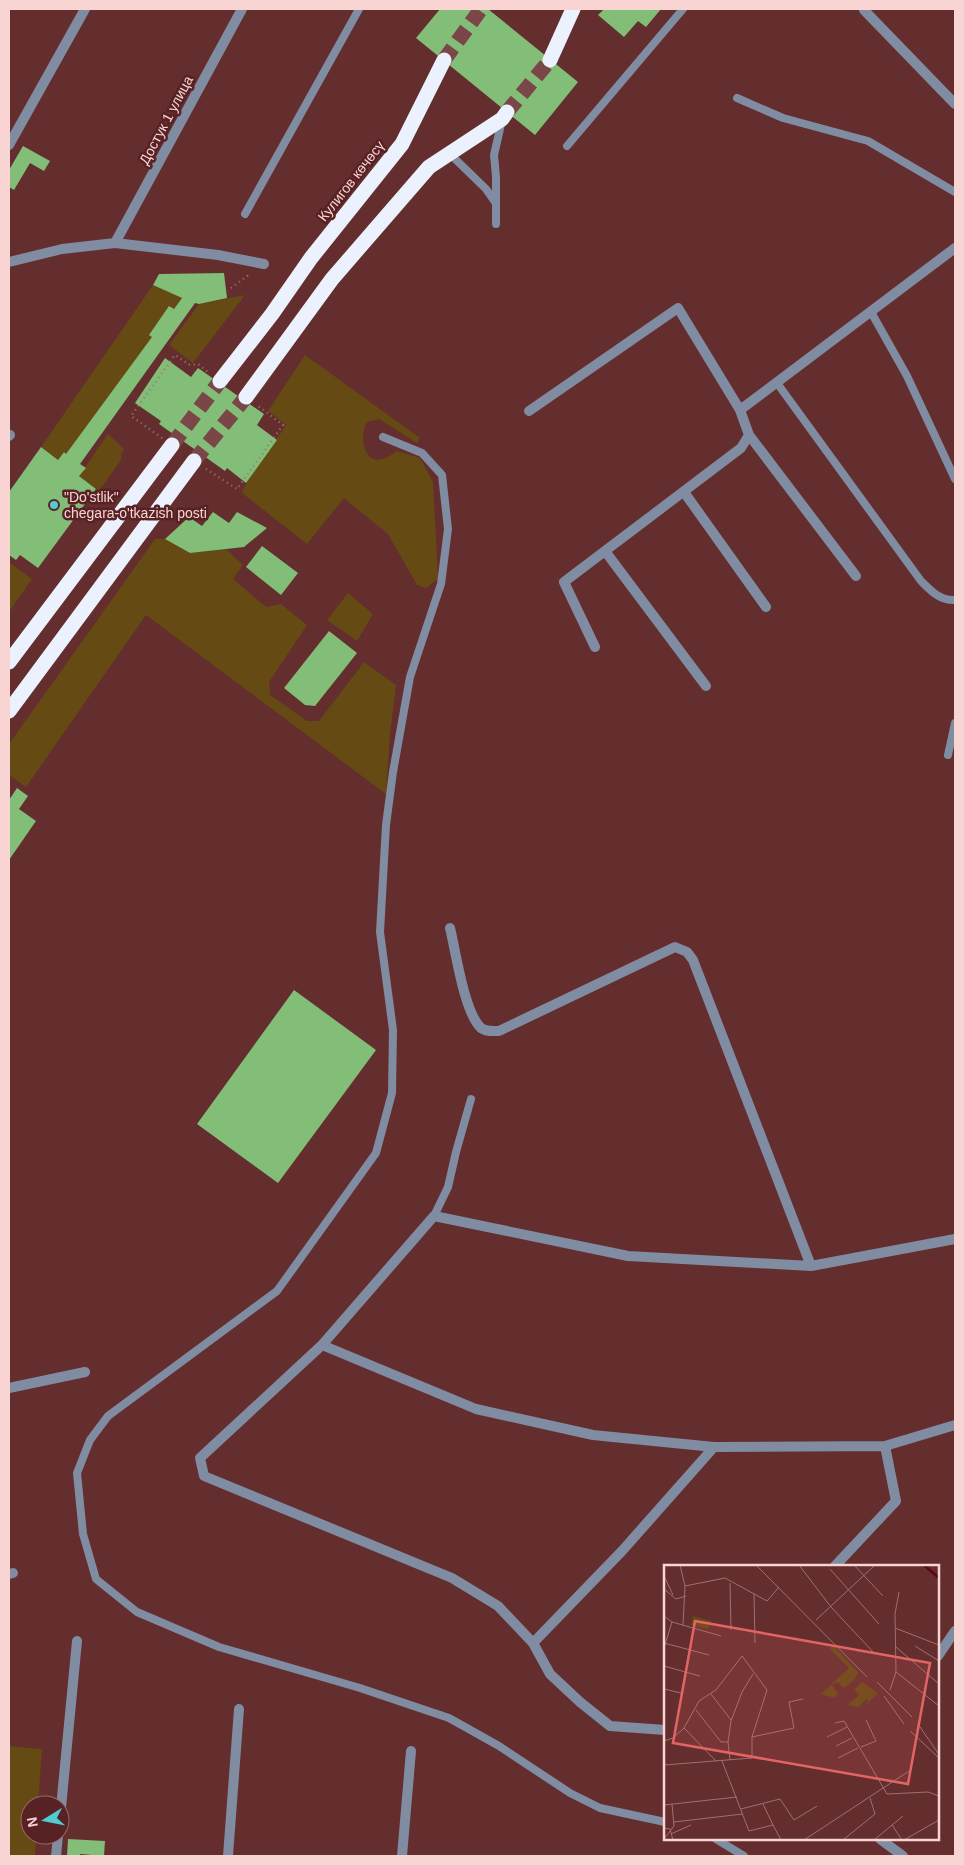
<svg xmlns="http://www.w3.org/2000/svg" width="964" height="1865" viewBox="0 0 964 1865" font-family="Helvetica,sans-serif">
  <rect width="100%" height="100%" fill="#642d2e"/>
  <path fill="#654a14" d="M153 285 182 298 66 454 64 452 58 460 41 447Z
    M245 295 193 363 169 345 199 304Z
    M305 355 420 438 417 443 379 419 367 422C360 434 362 464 382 459 387 458 393 454 397 451L420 458 433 482 438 579 426 588 417 585 388 534 344 498 307 544 242 493 246 483 286 425 268 411Z
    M108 434 124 449 121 455V460L99 491 79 476Z
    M155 539H165L190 553 226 549 243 565 233 579 266 607 281 604 307 625 269 682 270 695 307 721H319L364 662 396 685 390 734 386 794 146 615 26 787 9 775V744Z
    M9 562 32 579 9 612Z
    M348 593 373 614 357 641 327 620Z
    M9 1746 42 1749 38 1805H30V1835H36L35 1856H9Z"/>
  <path fill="#82be77" d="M440 9H488L578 82 535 135 416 38Z
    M604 9H661L646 27 638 21 624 37 598 15Z
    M23 146 50 161 44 171 30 163 14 190 9 187V170Z
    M224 273 227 298 199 304 195 303 80 464 86 468 79 476 96 489 38 568 20 555 16 560 9 555V492L41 447 58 460 64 452 66 454 152 337 149 335 169 306 174 309 182 298 153 285 159 274Z
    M165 358 191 377 198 368 264 414 257 425 277 440 246 483 227 468 225 471 159 424 161 421 135 403Z
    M213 512 229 523 237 512 267 528 244 547 190 553 165 539 189 517 202 526Z
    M262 546 298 573 281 595 246 567Z
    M329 631 357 653 315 706 305 705 284 688Z
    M17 788 28 796 19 809 36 821 9 860V800Z
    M294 990 376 1050 278 1183 197 1124Z
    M68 1839 105 1841 104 1856 80 1854V1856H67Z"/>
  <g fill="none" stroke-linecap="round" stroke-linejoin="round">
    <path stroke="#7a4647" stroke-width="15" stroke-dasharray="15 8" stroke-linecap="butt" d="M444 60 481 9
      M507 112 550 60
      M172 445 220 381
      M194 461 246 397"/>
    <path stroke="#a17272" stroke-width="2.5" stroke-dasharray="1 4" stroke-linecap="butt" d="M231 288 250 274
      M162 438 131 416 175 355 190 365 198 364 209 373
      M206 469 237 489 283 425 258 406"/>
    <path stroke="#7f8ca1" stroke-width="8" d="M737 98 783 118 868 141 955 192
      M567 146 683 9
      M449 153 486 189 495 202
      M245 214 359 9
      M496 224V177L494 155 502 120
      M871 312 907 376 955 479
      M777 383 921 581C931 591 940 601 955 600
      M383 437 422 453 442 475 448 529 441 584 410 677 393 772 386 825 380 932 393 1030 392 1093 376 1153 277 1291 108 1416 90 1440 77 1473 83 1534 96 1579 137 1612 219 1647 360 1688 449 1718 499 1746 570 1793 600 1808 665 1822
      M948 755 955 723
      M434 1216 448 1187 456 1152 471 1099
      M716 1839 744 1856"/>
    <path stroke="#7f8ca1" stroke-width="10" d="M864 10 955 104
      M9 145 85 9
      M115 243 242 9
      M9 262 62 249 115 243 218 255 264 264
      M740 410 955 248
      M529 411 678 308 740 410 749 435 741 448 564 582 595 647
      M749 435 856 576
      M9 436 10 435
      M684 492 766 607
      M605 551 706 686
      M450 928C456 952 464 1012 481 1028 486 1032 493 1031 499 1031L675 947 687 952 693 960 811 1266
      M322 1345 476 1409 593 1435 714 1447 885 1446 955 1425
      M9 1388 85 1372
      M835 1566 896 1501 885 1446
      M9 1574 13 1573
      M533 1643 622 1551 714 1447
      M938 1656 955 1631
      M665 1730 610 1726 580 1702 550 1674 533 1643 498 1606 452 1578 204 1476 200 1458 322 1345 434 1216 628 1256 811 1266 955 1239
      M60 1818 77 1641
      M880 1839 903 1856
      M56 1856 58 1835
      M228 1856 239 1709
      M402 1856 411 1751"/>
    <path stroke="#ecf2fd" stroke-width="15" d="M550 60 573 9
      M220 381 272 314 311 258 402 144 444 60
      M246 397 332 279 429 167 502 119 507 112
      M9 662 172 445
      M9 711 194 461"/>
  </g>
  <circle fill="#51ccd3" stroke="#582224" stroke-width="2" cx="54" cy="505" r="5"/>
  <g text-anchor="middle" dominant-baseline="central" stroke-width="5" stroke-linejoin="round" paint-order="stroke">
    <g font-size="14" fill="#f8d5d3" stroke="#582224">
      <text transform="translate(166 120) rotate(-62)">Достук 1 улица</text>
      <text transform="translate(351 181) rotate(-52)">Кулигов көчөсү</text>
    </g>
    <g font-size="14" fill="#f8d5d3" stroke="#582224" text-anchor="start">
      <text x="64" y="497">"Do'stlik"<tspan x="64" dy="16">chegara-o'tkazish posti</tspan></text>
    </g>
  </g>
  <g transform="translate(664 1565)">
    <rect width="275" height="275" fill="#642d2e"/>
    <path d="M29 51 47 56 44 64 27 60ZM169 80 194 107 191 114 180 123 174 117 168 120 174 129 170 133 157 129 185 103 166 84ZM198 117 214 128 201 141 204 136 202 134 195 142 183 140 195 130 190 124Z" fill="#654a14"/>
    <path fill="none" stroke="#5b0513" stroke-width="2.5" d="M260 0 275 13"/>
    <path fill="none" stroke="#9f7070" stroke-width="1" d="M16 0 21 21 19 60M92 0 203 112M135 0 167 42 211 89M190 0 219 31M166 4 215 59M0 11 9 30M66 18 67 65M21 21 61 13 103 36 115 22M0 24 12 34 22 31M90 28 91 78M0 51 8 57 57 71M152 55 211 0M231 63 275 80M0 78 45 90M251 81 275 96M232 82 275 119M0 83 8 57M0 101 36 111M232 107 275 141M213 117 248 152M0 124 17 128M226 125 232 107 231 49 235 27M47 129 67 155M220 131 240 159M32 145 57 177H64M171 158 180 156 223 229 264 227 275 231M254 159 274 188M20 163 52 196M246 166 275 193M88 172 130 163 125 137 139 134M163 172 183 162M0 176 9 173 20 163 35 136 52 125 78 91 103 125 88 172V193L0 200M172 181 188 173M197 182 212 176 202 155M174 193 194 183M66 195 64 177 67 156 78 127 89 109M58 196 85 266 109 260 117 275M99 239 109 260M0 240 73 232M77 244 116 234 130 255 153 241M10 257 79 249M228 260 238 275M0 263 6 264 9 275M7 269 27 260M0 274 10 261 8 239M140 275 245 206M179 275 211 249 206 233M210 275 239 251M240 275 275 255"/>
    <path fill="#e26564" fill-opacity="0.15" stroke="#e26564" stroke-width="2.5" d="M31 56 266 98 244 219 9 178Z"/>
    <rect width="275" height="275" fill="none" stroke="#f8d5d3" stroke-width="2.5"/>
  </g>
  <rect width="964" height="1865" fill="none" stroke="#f8d5d3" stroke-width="20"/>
  <g transform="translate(45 1820) rotate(260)"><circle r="24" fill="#582224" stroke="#986a6a"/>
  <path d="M0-4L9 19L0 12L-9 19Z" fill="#51ccd3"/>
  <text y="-8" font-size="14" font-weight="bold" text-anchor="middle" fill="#f8d5d3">N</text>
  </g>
</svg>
